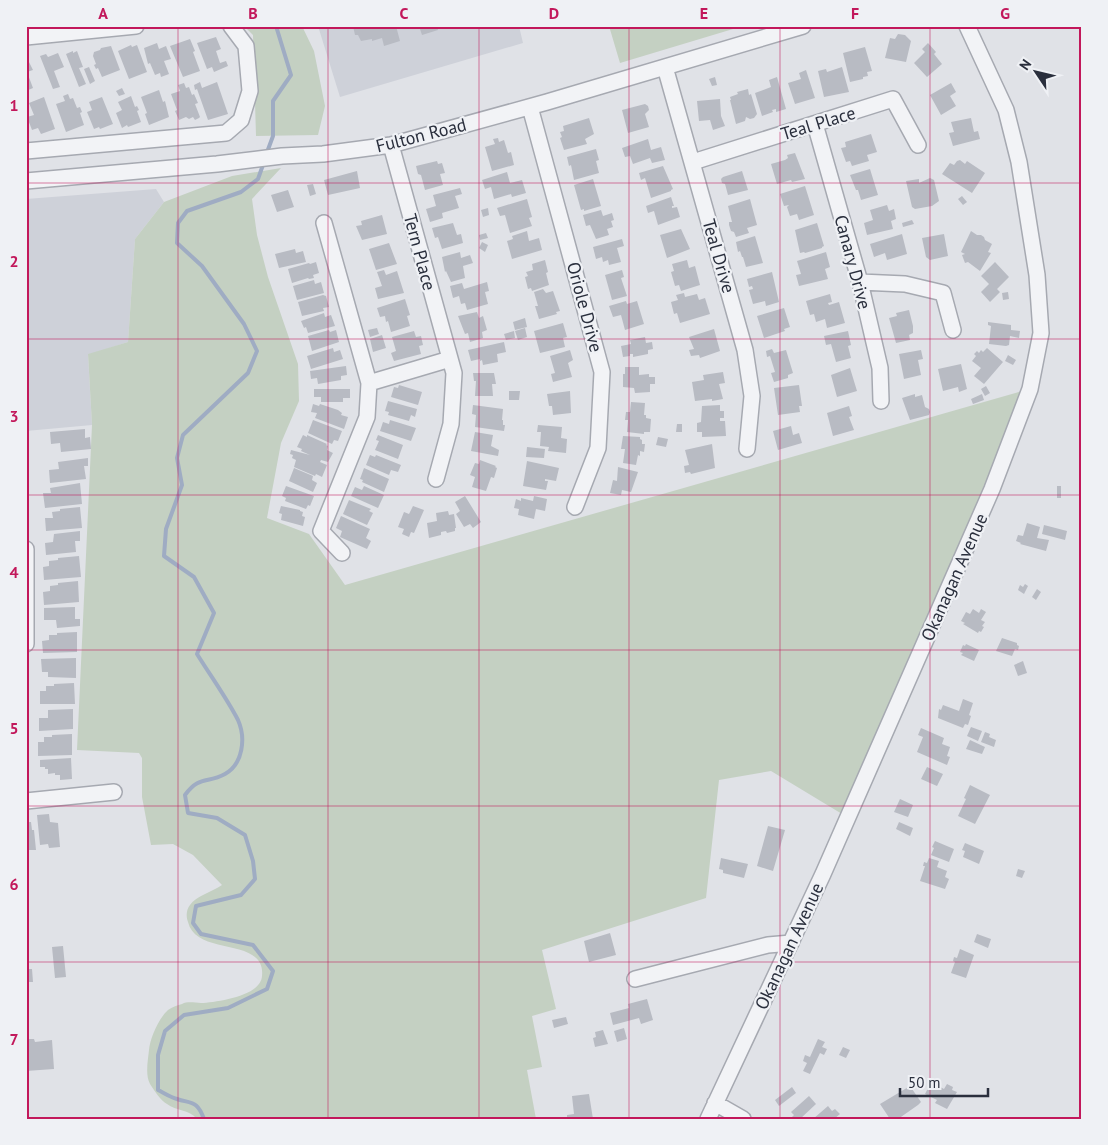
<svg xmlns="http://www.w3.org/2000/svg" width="1108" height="1145" viewBox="0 0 1108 1145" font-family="'PT Sans',sans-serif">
  <rect width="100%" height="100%" fill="#e0e2e7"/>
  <path fill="#ced1d9" d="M318 26H519L523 43 340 97Z
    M156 189 164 202 135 239 128 342 88 355 92 425 26 431V199Z"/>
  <path fill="#c4d0c2" d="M244 26H302L314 51 325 106 318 135 256 136 253 35Z
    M609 26H743L620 63Z
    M281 168 252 199 257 235 268 277 298 364 299 401 281 443 267 518 309 534 345 585 1029 389 847 817 771 771 719 780 706 898 542 950 556 1009 532 1016 542 1067 527 1070 536 1119H197C189 1109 176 1111 167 1104 161 1101 154 1090 150 1084 145 1075 148 1060 149 1050 150 1038 159 1018 168 1010 172 1007 178 1005 182 1004 188 1001 195 1003 201 1003 217 1002 261 996 262 976 266 936 196 957 188 922 186 917 186 910 190 905 196 896 212 892 222 885L193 855 173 844 151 845 142 797V758L139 753 77 750 92 425 88 354 128 342 135 239 164 202 232 176Z"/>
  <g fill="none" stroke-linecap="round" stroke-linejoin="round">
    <path stroke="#9facc3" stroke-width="4" d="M266 155 273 136V101L291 75 276 26
      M204 1119C197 1100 192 1104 177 1099 170 1097 164 1093 158 1090V1055L165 1031 184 1015 228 1008 267 989 273 971 253 945 201 934 193 923 196 906 241 895 255 879 253 861 245 835 217 818 188 813 185 795C200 775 207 784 225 774 243 764 246 738 238 720 226 697 210 675 197 654L214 613 194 577 164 556 166 529 182 485 177 458 183 435 248 373 257 351 244 324 202 266 177 243 178 223 187 211 241 192 258 179 264 162"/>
  </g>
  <path fill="#b8bbc3" d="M353 26H396L400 41 384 46 382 38 372 41V39L361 41 358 35H355Z
    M419 26H437L438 30 422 35Z
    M898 34 905 35 911 41 906 62 885 58 890 38 895 39Z
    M216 37 221 49 216 51 220 63 226 61 228 66 214 72 212 67 207 69 197 43Z
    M190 39 195 51 193 52 200 71 183 77 170 46Z
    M157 43 159 49 166 46 171 59 164 61 169 74 161 77 160 73 155 75 150 63 148 64 144 48Z
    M928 43 936 52 934 54 942 64 927 77 914 63 925 52 922 49Z
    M131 45 132 47 137 45 147 72 129 79 118 51Z
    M111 46 120 70 102 77 98 68 96 69 94 65 96 64 93 56 94 52 100 50 101 48Z
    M865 47 872 71 867 72 868 76 863 77V79L850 82 843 53Z
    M73 51V53L77 51 83 67 79 68 86 84 79 87 66 54Z
    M58 53 64 67 54 71 60 87 53 89 40 56 46 54 48 57Z
    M26 60H28L33 70 27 72 33 88 26 91Z
    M89 67 95 81 90 84 84 69Z
    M842 67 849 92 824 97 818 71 826 69 827 72Z
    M806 70 815 98 795 104 788 83 801 79 799 73Z
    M715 77 717 85 712 86 709 79Z
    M777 77 786 109 776 112V109L772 110 773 112 762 116 755 93 771 87 769 80Z
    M200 82 202 88 217 82 228 114 208 120 197 89 195 90 194 85Z
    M184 83 186 88 189 87 192 95 194 94 198 103 195 104 200 117 199 118 195 120 193 117 189 119 186 117 179 120 175 111 177 110 171 94 180 91 178 85Z
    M951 83 956 92 950 96 956 106 941 115 930 95Z
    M122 88 125 94 119 96 116 91Z
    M748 89 749 95 751 94 757 114 754 118 750 119 746 117 745 121 736 124 730 100H731L730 97 738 94 737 92Z
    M159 90 163 102 165 101 169 117 149 125 145 114 147 113 141 97Z
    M68 94 70 99 73 98 77 108 80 107 82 112 80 113 84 125 66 132 56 104 65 101 63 96Z
    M131 96 135 107 137 106 139 110 137 111 141 122 128 127 127 125 122 128 116 113 122 110 118 102Z
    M44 97 55 129 41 134 38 128 32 130 27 117 34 115 29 103Z
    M102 97 113 124 100 129 99 127 94 129 87 112 92 110 89 102Z
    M720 99 721 116 725 126 713 130 710 120 699 121 697 101Z
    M645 104 648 106 649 110 645 114 649 127 628 133 622 110Z
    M589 118 594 134 585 139 587 144 564 150 560 138 562 137 560 132 564 131 563 126Z
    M971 118 974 132 978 131 980 139 953 146 949 133 954 132 951 122Z
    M871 134 877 152 867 155 869 161 852 166 850 161 846 162 841 148 846 147 845 142Z
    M498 138 499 142 504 140 508 153 511 152 514 165 492 171 485 147 495 144 493 139Z
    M648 139 651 150 661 147 665 160 652 163 650 158 633 164 630 156 625 157 622 148Z
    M596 149 599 160 596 161 599 173 574 180 571 165 569 166 567 157Z
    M795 153 805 179 792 182 791 180 777 184 771 164 785 160 788 158 787 155Z
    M960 160 965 164 967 161 985 173 972 193 942 174 950 163 954 165 957 161Z
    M437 161 438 164 442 163 445 173 440 174 443 185 425 190 421 175 418 174 416 166Z
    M663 166 673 189 671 190V191L651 198 645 178 641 180 639 173Z
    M870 169 878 195 861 200 858 190H856L850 175Z
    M357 171 360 188 328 195 324 180Z
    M742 171 748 190 728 195 725 184 722 183 721 179 723 177Z
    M507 172 510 183 522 180 526 193 512 197 511 194 494 199 491 187 485 189 482 180Z
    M930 178 934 180 939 201 932 206 915 209 912 207 906 181 919 179V183Z
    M593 179 601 206 584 211V209L581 210 574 185Z
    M313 184 316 194 310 196 307 185Z
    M805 186 814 215 799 220 797 214 790 216 787 207 789 205 784 206 780 194Z
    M460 188 462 194 455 196 459 208 442 213 443 218 430 222 426 209 436 206 433 195Z
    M288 190 294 207 277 212 271 195Z
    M962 196 967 202 963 205 958 199Z
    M671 197 674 206H672V208L677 207 680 217 658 225 654 211 648 213 646 206Z
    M527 199 532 217 529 218 532 226 510 233 505 215 500 216 497 208Z
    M750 199 757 225 747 228 749 233 736 237 734 232 731 231 729 225V222H732L728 206Z
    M887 205 889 211 894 209 896 219 891 221 893 229 867 235 864 223 873 220 870 210Z
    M488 208 489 215 483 217 481 210Z
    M601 210 603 216 612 213 614 220 611 221 613 227 607 229 609 235 596 239 590 225 586 226 583 215Z
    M382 215 387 234 362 240 356 226 362 225 361 221Z
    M912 220 914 224 903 227 902 223Z
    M453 223 457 235 461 234 463 243 442 249 438 237 435 238 432 228Z
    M817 223 824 246 822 247V248L805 253 804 252 800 253 795 230Z
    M681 229 690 249 667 258 660 235Z
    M527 231 529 241 539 238 542 250 512 259 507 241 513 239 512 236Z
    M971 231 977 235H981L984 237 985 240 992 244 988 252 991 253 980 271 968 262 965 263 962 255 965 254 961 252Z
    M486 233 488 238 480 240 479 235Z
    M902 234 907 254 887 260 885 253 874 257 870 244Z
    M944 234 948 256 930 260 926 257 922 238Z
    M755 236 763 263 746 267 743 257H742L740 251 738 252 736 242Z
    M622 239 624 246 617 248 621 262 609 265 608 260 603 262 602 257 596 259 593 247Z
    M482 242 488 245 485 252 479 248Z
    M389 243 397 264 376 270 369 249Z
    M295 249 296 253 303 251 306 262 279 268 275 254Z
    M460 252 461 258 470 255 473 263 463 266 465 278 451 282 446 271 445 272 442 257Z
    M826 252 830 267 825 269 828 279 799 286 796 275 801 274 797 261Z
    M545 260 548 272 546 273 549 285 532 291 531 288 528 289 525 277 528 276 526 272 533 270 532 264Z
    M687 260 689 268 695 266 700 285 681 291 679 285 675 286 671 272 674 271 672 264Z
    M316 262 319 273 313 275 314 278 309 279 308 278 292 283 288 269 309 263 310 264Z
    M995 262 1009 277 997 289 1000 292 990 302 981 292 989 284 981 276Z
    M384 270 386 275 397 271 404 293 378 299 375 288 382 286 377 272Z
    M622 270 624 277 621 278 627 296 612 300 605 275Z
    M772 272 779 302 766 306 765 301 753 304 749 290 753 289 752 286 749 287 747 279Z
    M314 280 315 284 321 282 324 293 297 300 293 286Z
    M487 282 489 291 485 292 488 304 467 310 465 303 461 304 459 296 453 298 450 286 462 283 464 289Z
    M543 289 546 293 553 291 560 311 556 312 557 314 539 319 535 306H538L534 292Z
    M1008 292 1009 299 1003 300 1002 293Z
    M684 293 685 297 697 294 699 300 705 298 710 314 680 323 677 313 674 314 671 302 678 300 676 295Z
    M830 294 832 302 828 303 829 305 839 302 845 323 827 328 825 319 816 322 814 314 810 315 806 301Z
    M323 295 326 296 329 307 323 308 324 311 302 316 298 302Z
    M405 299 410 315 407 316 410 326 391 332 388 321 386 322 385 316 380 317 377 308Z
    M626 301 627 304 637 301 644 324 625 330 621 315 613 317 609 306Z
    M784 308 790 327 784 329 785 331 764 338 757 316Z
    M909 310 913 326V333L909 335 910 340 896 343 889 318 897 316 896 313Z
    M477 312 479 318 483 316 487 330 482 332 483 338 470 342 468 333 465 334 458 316Z
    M324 313 325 317 331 315 335 326 308 333 306 327 304 328 301 321Z
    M525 318 527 327 515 330 513 322Z
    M988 322 1011 325V330L1020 331 1019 338 1010 336 1009 345 1006 346 989 344 991 326 988 325Z
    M563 323 567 337 563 338 565 347 540 353 534 331Z
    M377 328 379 334 370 337 368 330Z
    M525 328 527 337 518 340 515 331Z
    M714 329 720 351 700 358 699 355 691 356 689 350 694 349 689 337Z
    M329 330 330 332 336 330 339 342 312 351 308 336Z
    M414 331 416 337 421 336 423 345 419 346 421 354 394 361 391 353 396 351 392 337Z
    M514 331 515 338 506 340 504 334Z
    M848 331 851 345 848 346 851 358 836 362 831 344 826 345 824 336Z
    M382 335 386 348 373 352 370 339Z
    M645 337 646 343 652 342 653 349 648 350V354L633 357V354H630V356L623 357 621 346 631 344 630 340Z
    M504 342 506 352 497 354 498 362 483 365 482 360 480 361V359L471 361 468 350Z
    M333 348 334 352 340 350 343 359 311 369 307 356Z
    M987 348 1003 362 984 384 974 376 981 368 972 361 976 356 974 354 977 351 979 353 981 350 983 352Z
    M772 349 774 353 786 350 793 373 788 375V378L774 382 771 373 775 372 770 356 767 357 766 351Z
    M570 350 573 360 568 363 572 377 553 382 551 374 555 373 550 356Z
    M921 350 923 359 918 360 921 375 904 379 899 354Z
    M1008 355 1016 360 1013 365 1005 361Z
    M961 364 967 389 959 392 958 387 943 391 938 369Z
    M346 366 347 375 341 376V380L318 384 317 378 311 379 310 371Z
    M625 367H639V375L649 374V377H655V384H650V392L635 393 634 388 623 387V374H625Z
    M850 368 857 391 837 397 831 375Z
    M723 372 725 383 719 384 723 399 712 401V399L695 401 692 382 704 380 703 375Z
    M473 373H494L496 384H492L493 396H475L476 381H474Z
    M399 385 422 392 418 405 391 397 394 387 398 388Z
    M799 385 802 406H799L800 412 778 415 774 388Z
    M986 386 990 393 985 396 981 389Z
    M314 389H350V398H343V402H321V397H314Z
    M509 391H520L519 400H509Z
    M570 391 571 413 553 415 552 406H549L547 394Z
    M915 394V397L922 395 925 407 929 409 930 412 929 415 910 420 902 398Z
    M982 394 984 400 973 404 971 399Z
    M388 401 417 409 415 417 411 415 409 421 388 415 389 412 385 411Z
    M631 402 645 403 644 415H646V418L651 419 650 432H644V434L627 432 628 420H625L626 412H630Z
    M313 404 319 406 320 404 338 410 342 413 341 415 348 417 344 429 315 418 317 413 311 412Z
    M473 405 503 409 502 420H503V425H505L504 431 475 427 476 415 472 414Z
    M720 405V411H724V418H720V421H725L726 436 702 437V432H697V423L701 422 702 406Z
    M849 406 852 416 849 417 854 430 833 436 827 413Z
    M313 420 342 431 338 441 334 440 332 444 308 433Z
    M390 420 416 428 411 441 380 431 383 422 389 424Z
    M677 424H682V432H676Z
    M538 425 562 427 561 438 567 439 566 453 548 451 549 447 540 446 541 432H537Z
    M791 426 793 435 799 433 802 443 778 450 773 431Z
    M85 429V438L90 437 91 449 61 452 60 443 51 444 50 432Z
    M475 432 493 435 491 446 499 450 498 456 471 451Z
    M303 435 307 437V435L327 444 326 445 328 446 327 450 333 453 328 462 321 460 320 462 327 465 322 477 316 474 315 476 294 467 296 460 292 458 293 455 290 454 291 450 310 455 301 451 302 449 297 447Z
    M378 435 403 445 398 459 375 450 379 441 376 440Z
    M623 436 640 437V439L642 440V444H645L644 452 640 451V456L638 455 636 465 623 463 625 449H621Z
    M658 437 668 439 666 447 656 445Z
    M712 444 715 468 691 474 690 472 685 473 684 466 689 465 685 450Z
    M527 447 545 449 544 458 526 457Z
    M370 455 375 457 376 455 401 465 398 472 391 470 389 475 366 465Z
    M88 458V466H84L86 479 50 483 49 470 59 469 58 462Z
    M480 460 496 466 495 467 497 468 494 478 491 477 486 491 472 487 475 477 470 475 475 463 479 464Z
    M527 461 559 468 556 481 545 479V481H548L546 490 523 486Z
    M618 467 638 472 631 492 622 490 621 495 610 493 613 480 617 481Z
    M294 468 313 476 312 480 317 483 313 492 289 481Z
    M364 468 389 479 384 492 362 482 363 480 360 479Z
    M80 483 82 504 45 508 43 493H51L50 488Z
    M286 486 314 496 310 506 308 505 306 509 285 501 286 498 282 496Z
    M364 486 384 495 378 508 351 496 355 487 362 490Z
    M1057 486H1061V498H1057Z
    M465 496 481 522 473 528 470 524 464 527 456 514 460 511 455 502Z
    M534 496 547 499 545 511 536 509 534 519 518 515 519 509 514 508 516 499 521 501V498L533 501Z
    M349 500 371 509 369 511 373 513 367 525 343 514Z
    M281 506 300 510V511L303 512 302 516 305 517 303 526 281 520 282 514 279 513Z
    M413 506 424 510 414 533 411 532 409 537 402 534 404 529 398 527 404 512 409 514Z
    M80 507 82 528 46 531 45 518H53L52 512 60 511V509Z
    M448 511 449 515 454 514 456 528H455V531L447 533 446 531 441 532V535L429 538 427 523 437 521 436 513Z
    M341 516 370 529 366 538 371 541 367 549 340 537 342 531 336 528Z
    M1027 523 1040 527 1037 538 1049 540 1046 551 1020 544 1021 543 1016 541 1018 535 1023 536Z
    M1044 525 1067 531 1065 540 1042 534Z
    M80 531V541H75L76 552 46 555 45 543 53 542 54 534Z
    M79 556 81 577 44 580 43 567 49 566V561L58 560V558Z
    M78 581 79 602 44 605 43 592 50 591V586L58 585V583Z
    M1025 584 1028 586 1024 594 1018 590 1020 585 1023 587Z
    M1037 589 1041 592 1036 600 1032 597Z
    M75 607V619H80V626L57 628 56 620H44V608Z
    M973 609 979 613 981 609 986 612 981 620 985 622 982 626 984 627 981 632 979 631 978 633 963 624 965 623 961 621 966 612 970 614Z
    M77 632V652L43 653 42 641 49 640V635H57V633Z
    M1002 638 1017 643V645L1019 646 1018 650 1015 649 1012 656 996 651Z
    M966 644 979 650 974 661 961 655 963 653 960 652 963 645 965 646Z
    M76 658V678L48 677V672H42L41 659Z
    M1023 661 1027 673 1018 676 1014 665Z
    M74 683 75 704H40V691H46V686H54V684Z
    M963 699 973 703 969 715 971 716 968 725 965 724 963 728 938 718 939 709 941 710 943 705 959 711Z
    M73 709V729L39 731V718H48V710Z
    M971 727 982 731 978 741 967 736Z
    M921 728 944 738 942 744 950 747 947 756 950 757 947 765 917 752 923 737 918 735Z
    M985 732 990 734 989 737 996 740 994 747 981 742Z
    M72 734V755L38 756V742H44V737H52V735Z
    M970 740 985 747 982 754 966 749Z
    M71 758 72 779 60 780V775H55V773L48 774V769H45V767H40V760Z
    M927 767 943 774 937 786 921 779Z
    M970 785 990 795 975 824 958 816 966 799 964 798Z
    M900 799 913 805 908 817 894 812Z
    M49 814 50 822 58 823 60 847 49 848 48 844 40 845 37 815Z
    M26 822H31L32 830H34L36 850H26Z
    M899 822 913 828 910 836 896 829Z
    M768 826 785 830 773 871 757 866Z
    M935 841 954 849 949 862 931 855 934 848 932 847Z
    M965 843 984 851 979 864 963 857 965 851 962 850Z
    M721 858 748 864 744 878 723 873V870L719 869Z
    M929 858 939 861 937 867 947 871 945 877 949 879 945 889 920 881 925 866H923L924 862 927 863Z
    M1018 869 1025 871 1022 878 1016 876Z
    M610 933 616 955 589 962 584 941Z
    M977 934 991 939 988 948 974 942Z
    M63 946 66 977 55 978 52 947Z
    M960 949 974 955 966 978 951 973 955 962 953 961 954 957 957 958Z
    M26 969H32L33 982H26Z
    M647 999 653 1020 641 1024 639 1018 613 1025 610 1013 629 1008 628 1004Z
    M566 1017 568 1024 554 1028 552 1020Z
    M624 1028 627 1039 617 1042 614 1031Z
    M603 1030 608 1044 595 1047 593 1038 596 1037 595 1032Z
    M29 1039H34L35 1042 52 1040 54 1069 26 1071V1042H29Z
    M818 1039 825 1042 822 1047 827 1049 824 1055 820 1053 810 1074 803 1071 807 1063 803 1061 805 1055 810 1057Z
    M843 1047 850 1050 846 1058 839 1055Z
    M931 1082 944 1089 947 1084 953 1087 952 1090 957 1092 947 1109 935 1103 937 1100 925 1094Z
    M910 1086 921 1102 918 1105 898 1119H890L880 1104Z
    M792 1087 796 1093 779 1106 775 1100Z
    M589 1094 593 1119H567V1115L574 1114 572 1096Z
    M809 1096 816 1104 800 1119H790L794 1115 791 1112Z
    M828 1106 832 1111 835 1109 840 1114 834 1119H813Z"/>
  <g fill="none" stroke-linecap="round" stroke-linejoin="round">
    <defs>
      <path id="minor" d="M26 37 136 26
        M665 67 745 350 752 396 747 449
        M530 107 602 372 598 448 575 507
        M815 124 860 282 880 368 881 401
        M391 145 454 373 451 424 436 479
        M26 151 226 133 241 120 250 91 246 46 231 26
        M693 162 893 99 918 145
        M26 181 217 164 282 156 323 154 391 145 547 102 803 26
        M324 223 369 383 367 417 321 531 342 553
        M860 282 905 284 943 293 953 330
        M369 383 450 359
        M26 549V644
        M26 801 114 792
        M635 979 768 945 791 943
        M715 1103 743 1119
        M708 1119 823 874 992 489 1030 389 1041 333 1037 275 1019 162 1006 110 967 26"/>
    </defs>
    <use href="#minor" stroke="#a6a9b1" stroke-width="18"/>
    <use href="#minor" stroke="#f2f3f6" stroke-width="15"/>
  </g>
  <path fill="none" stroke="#c2185b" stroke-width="1" stroke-opacity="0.55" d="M178 26V1119M328 26V1119M479 26V1119M629 26V1119M780 26V1119M930 26V1119M26 183H1082M26 339H1082M26 495H1082M26 650H1082M26 806H1082M26 962H1082"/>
  <g text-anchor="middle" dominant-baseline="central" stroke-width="4.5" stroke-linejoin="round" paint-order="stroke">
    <g font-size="18" fill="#2a2f3d" stroke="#eff1f5">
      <text transform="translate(818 123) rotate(-17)">Teal Place</text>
      <text transform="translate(421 135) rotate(-14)">Fulton Road</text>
      <text transform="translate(420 252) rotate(75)">Tern Place</text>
      <text transform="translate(719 256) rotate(74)">Teal Drive</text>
      <text transform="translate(853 262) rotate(75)">Canary Drive</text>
      <text transform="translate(585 307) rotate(75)">Oriole Drive</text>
      <text transform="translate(954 577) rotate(-66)">Okanagan Avenue</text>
      <text transform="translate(789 946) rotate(-65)">Okanagan Avenue</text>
    </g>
  </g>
  <rect width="1108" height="1145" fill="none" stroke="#eff1f5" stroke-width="55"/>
  <g transform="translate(1036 72) rotate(305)" stroke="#eff1f5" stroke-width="4" paint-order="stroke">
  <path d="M0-4L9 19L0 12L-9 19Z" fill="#2a2f3d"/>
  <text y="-8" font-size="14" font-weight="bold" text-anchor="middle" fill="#2a2f3d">N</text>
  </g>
  <path d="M900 1088v8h88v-8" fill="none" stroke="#2a2f3d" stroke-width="2.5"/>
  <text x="908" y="1088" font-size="15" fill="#2a2f3d" stroke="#eff1f5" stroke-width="4" paint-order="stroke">50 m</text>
  <rect x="28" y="28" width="1052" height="1090" fill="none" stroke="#c2185b" stroke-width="2"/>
  <g font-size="16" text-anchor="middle" font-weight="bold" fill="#c2185b">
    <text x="103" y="19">A</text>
    <text x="253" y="19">B</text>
    <text x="404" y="19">C</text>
    <text x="554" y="19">D</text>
    <text x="704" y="19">E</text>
    <text x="855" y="19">F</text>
    <text x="1005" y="19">G</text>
    <text x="14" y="111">1</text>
    <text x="14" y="267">2</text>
    <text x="14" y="422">3</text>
    <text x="14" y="578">4</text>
    <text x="14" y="734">5</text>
    <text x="14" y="890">6</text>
    <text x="14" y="1045">7</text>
  </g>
</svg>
